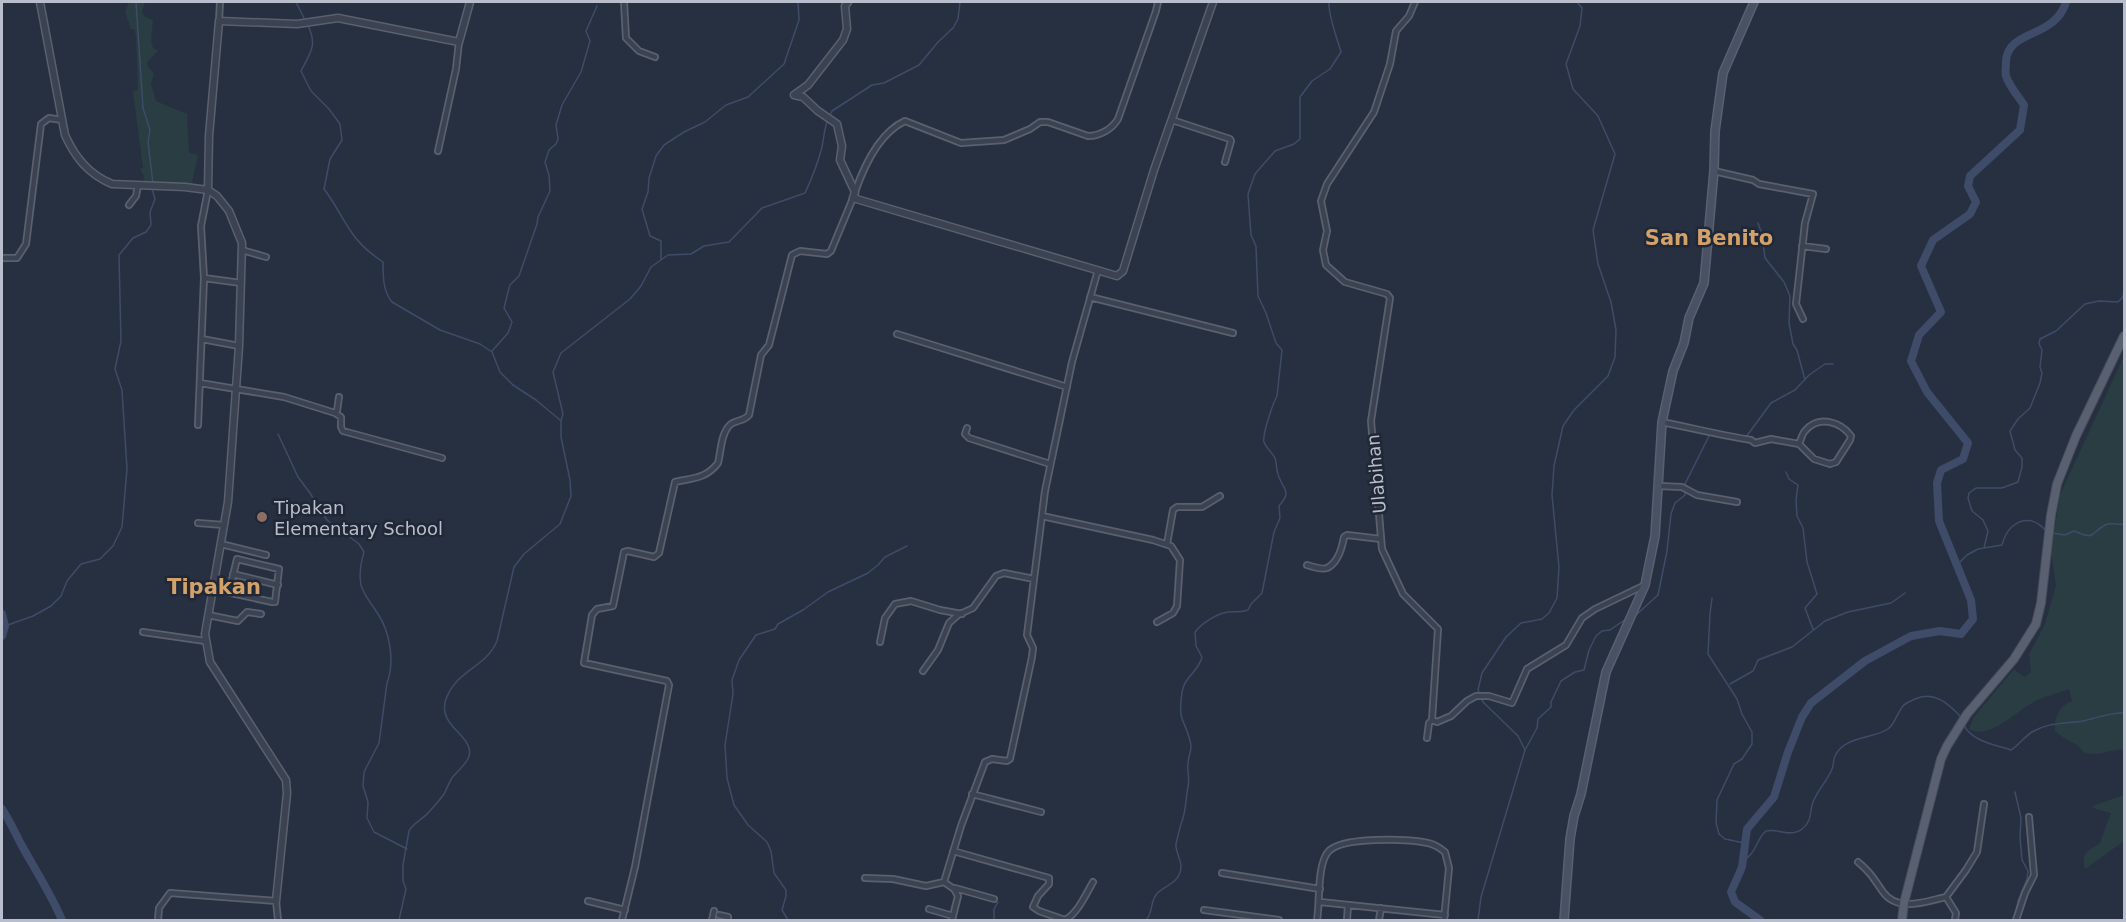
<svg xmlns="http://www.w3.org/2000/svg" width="2126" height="922" viewBox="0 0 2126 922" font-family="'DejaVu Sans',sans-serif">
  <rect width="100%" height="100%" fill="#273041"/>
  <path fill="#293d42" d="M129 2H145L142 12 145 17 153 20 151 40 153 48 158 51 147 62 148 67 154 74 151 84 156 101 187 114 189 153 198 155 191 188 143 185 144 176 140 169 143 168 133 91 138 90 136 35 134 29H131L125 12Z
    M2124 356V750C2108 748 2101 758 2083 752 2078 742 2064 740 2055 731 2054 717 2059 706 2072 701L2069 689C2057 694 2044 696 2032 703 2017 711 1987 741 1969 729L1974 717 2014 669 2024 677 2031 672 2029 654 2045 624 2056 585 2051 552 2060 495Z
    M2124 795V841L2085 869C2081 852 2088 851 2100 843L2111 813 2093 808 2095 805Z"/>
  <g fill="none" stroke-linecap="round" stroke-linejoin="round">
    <path stroke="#3e4c69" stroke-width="1.5" d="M136 2 143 108 150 130 148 142 153 184
      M296 2 305 20
      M307 24C318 44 311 52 301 71L311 91 329 109 340 124 342 140 330 159 324 189C335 203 342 219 352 233 360 245 371 254 383 262 383 277 383 291 392 302L440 330 480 344 492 352 500 372 513 385 536 400 560 420
      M830 115 832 111 872 85 884 83 919 65 938 42 953 28 958 19 960 2
      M1758 223 1762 234 1765 258 1784 282 1790 296 1789 323 1793 344 1797 350 1805 380
      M661 259V241L650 236 642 209 648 192 649 178 656 156 664 145 684 132 705 122 726 105 748 97 784 64 799 20 798 2
      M492 351 508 333 512 322 504 308 508 292 510 285 519 276 537 224 538 217 550 191 549 175 545 162 549 150 556 144 558 139 556 125 562 105 581 72 590 41 586 31 597 6
      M278 434 298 477 310 493 327 520 359 544 364 552C361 562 359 575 361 585 364 596 372 604 378 614 390 632 395 662 387 683L379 743 364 772 363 786 368 802 367 818 374 832 407 849
      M1746 437 1771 403 1795 390 1809 375 1825 364H1833
      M1786 472 1789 479 1798 485 1796 500 1797 516 1803 528 1807 562 1817 594 1805 608 1813 629
      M1684 486 1710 434
      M2053 533 2065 535 2074 531C2096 540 2088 535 2105 525 2110 522 2119 525 2124 524
      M1984 548 1988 531 1983 520 1972 511 1968 498 1969 493 1976 488H2002L2018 482 2022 467V458L2015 450 2010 431 2018 419 2030 408 2040 383 2042 373 2040 367 2042 350 2039 344 2040 339 2056 331 2085 304 2099 301 2118 302 2123 297 2124 291
      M1956 566 1967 555 1978 549 2002 545C2008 522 2029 511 2046 531
      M1712 598 1710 613 1708 654 1737 699 1742 714 1752 732V744L1742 759 1734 764 1717 800 1716 823 1719 834 1725 839 1744 843
      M1636 615 1658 595 1667 551 1671 514 1675 503 1685 495V491
      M5 626 33 616 51 606 61 596 67 581 81 564 100 559 113 546 122 527 127 469 122 390 115 369 121 341 119 255 133 238 146 232 151 225 150 212 155 199 152 189
      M1730 684 1753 671 1758 660 1792 647 1825 621 1848 612 1891 603 1905 593
      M1964 725C1971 741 1996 745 2011 750 2019 745 2024 737 2032 732 2048 722 2065 724 2083 721 2097 718 2110 712 2124 713
      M1525 750 1518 736 1483 702 1478 690 1482 673 1506 637 1521 623 1542 619 1549 613 1557 598 1559 567 1552 495 1554 466 1563 426 1574 410 1608 376 1615 357 1616 330 1611 302 1598 264 1593 230 1615 154 1598 116 1573 89 1566 64 1580 26 1582 8 1577 2
      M2015 792 2021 818 2020 838 2022 860 2028 871 2027 879 2018 901 2016 913
      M1743 860C1756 855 1756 839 1766 831 1778 828 1791 838 1802 829 1811 822 1810 815 1812 805 1816 791 1827 782 1832 769 1834 765 1833 760 1835 756 1844 736 1873 739 1888 729 1895 724 1897 713 1903 706 1905 703 1911 701 1915 699 1934 690 1949 704 1962 718
      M399 920 406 889 403 881V865L409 831C413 823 423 819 429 812 434 806 440 800 444 794 447 788 449 783 452 778 457 771 467 764 469 756 475 736 436 726 446 699 458 668 485 669 497 641L514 567 524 554 560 524 571 496 570 480 561 437V421L563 414 553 372 561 353 630 299 641 286 651 267 668 255 691 254 704 246 729 242 762 208 805 193C812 178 818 163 822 147 824 137 824 129 828 119
      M788 920 782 910 786 896V890L774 873 771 851 767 842 748 825 734 805 727 778 725 745 733 694 732 680 739 660 756 635 775 629 778 624 803 610 828 592 868 573 878 565 885 557 907 546
      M994 920V909L998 902
      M1146 920C1153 913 1150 903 1156 895 1161 887 1175 885 1179 875 1185 862 1175 854 1176 844 1178 835 1180 826 1183 818 1186 808 1186 797 1188 787 1190 780 1187 771 1188 764 1188 758 1191 752 1191 746 1190 735 1184 726 1181 715 1180 708 1181 699 1182 692 1184 677 1199 671 1202 657L1196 646 1195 632C1202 623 1216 614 1228 612 1236 611 1241 613 1248 610L1251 604 1262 593 1274 532 1280 518 1279 506C1292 491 1284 491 1279 477 1276 471 1277 464 1275 458 1272 452 1266 448 1264 442 1262 435 1273 403 1277 396L1282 350 1276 343 1266 313 1258 296 1256 246 1251 235 1248 194 1255 174 1275 151 1294 144 1300 139V97L1312 81 1330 69 1341 52C1337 38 1328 15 1329 2
      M1478 920 1481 897 1525 750 1537 728 1538 719 1551 707V702L1561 681 1575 672 1584 670 1589 650 1596 636 1602 631 1610 630 1626 619"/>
    <path stroke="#3e4c69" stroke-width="8" d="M2 614 5 626 2 636
      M2 809C10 821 15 833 22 846 36 871 51 894 62 920
      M1760 920 1735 902 1731 892 1742 867 1747 829 1774 797 1788 752 1802 717 1811 703 1865 661 1911 636 1940 631 1961 634 1973 619 1971 600 1939 521 1937 483 1941 470 1963 459 1968 443 1927 392 1911 361 1919 335 1941 312 1921 266 1933 240 1970 214 1976 202 1968 186 1970 176 2020 130 2024 105C2018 96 2009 86 2006 76 2005 72 2006 66 2006 62 2007 29 2055 39 2066 2"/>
    <defs>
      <path id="minor" d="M624 2 626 38 639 51 655 57
        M1415 2 1409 16 1396 31 1390 64 1374 112 1327 184 1321 201 1327 231 1323 250 1326 265 1345 282 1387 294 1390 298 1371 421 1382 549 1403 594 1438 629 1432 720 1437 722 1451 716 1467 701 1476 696H1489L1512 703 1527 669 1566 645 1582 618 1595 609 1645 585
        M219 21 220 2
        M1172 120 1230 139 1231 141 1225 162
        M438 151 456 69 459 42
        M1714 171 1753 180 1759 184 1813 194 1805 223 1796 304 1803 319
        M855 192C864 166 879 133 905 121L961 143 1004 140 1030 129 1040 122H1048L1088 136C1100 136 1112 129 1118 119L1156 11 1158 2
        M129 205 136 196 138 185
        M1802 246 1826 249
        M242 250 266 257
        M4 258H17L26 244 41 124 49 118 62 120
        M204 278 241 283
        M1090 297 1233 333
        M897 334 1067 387
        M202 339 239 346
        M200 383 284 397 335 413 337 411 339 397
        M335 413 341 417V427L343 431 442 458
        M1662 422C1692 428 1720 435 1751 440L1755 443 1771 439 1799 444 1814 459 1830 464 1836 462 1850 440 1851 436C1840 421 1818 415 1805 431 1802 434 1801 440 1799 444
        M198 425 204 278 201 226 208 190
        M967 428 965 434 969 438 1050 464
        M1659 486 1682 487 1697 495 1737 502
        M1042 516 1153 540 1171 546 1180 560 1177 606 1173 613 1157 622
        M198 523 224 525
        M221 544 266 555
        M1167 544 1173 510 1177 507H1202L1220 496
        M1307 565C1313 567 1322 570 1327 568 1338 563 1342 548 1344 537L1347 535 1381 539
        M233 574 278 585
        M213 589 272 602H275L279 569 237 559 229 592
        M208 615 238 621 247 612 261 614
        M143 632 205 641
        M880 642 885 618 895 604 911 601 940 610 962 614
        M923 671 938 650 949 623 958 615 973 608 996 576 1004 573 1034 579
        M1427 738 1429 723 1432 720
        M972 794 1041 812
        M953 851 1049 878V884L1038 896 1033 907 1039 911 1065 920C1078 913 1086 894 1093 882
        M1858 862C1872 874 1873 878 1883 892 1898 913 1927 901 1946 897
        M1222 873 1320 889
        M865 878 893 879 926 886 944 882
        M955 888 994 899
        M588 901 625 910
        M1320 902 1445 915
        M929 909 953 916
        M1204 910 1279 920
        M719 915 728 917V920
        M158 920 159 908 170 893 276 901 278 920
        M622 920 635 867 669 685 667 681 584 663 592 615 597 609 613 606 624 552 628 551 654 557 659 553 675 482C692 478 706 479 718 463 721 451 721 432 731 424 737 420 744 421 749 415L761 355 769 345 792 255 800 251 827 254 831 251 853 198
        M712 920 714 911
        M952 920 958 896 954 889 944 882 961 826 985 762 992 759 1007 761 1010 759 1032 657 1033 648 1027 635 1045 491 1072 362 1098 270
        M1317 920C1320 902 1317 865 1328 852 1341 836 1408 839 1428 843 1434 844 1440 848 1445 852L1449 868 1444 920
        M1347 920 1348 905
        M1379 920 1381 908
        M1955 920 1956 913 1946 897 1966 870 1977 852 1984 804
        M2016 920 2025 893 2034 875 2029 817"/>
      <path id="tertiary" d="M40 2 65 135C75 157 88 174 112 184L185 187 208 190 217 196 229 211 242 243 239 346 228 502 205 634 210 662 286 780 287 793 276 901
        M848 2 845 6 847 29 843 40 808 85 794 95 803 97 818 111 837 124 842 146 840 160 855 192 853 198 1117 276 1123 271 1154 170 1213 2
        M208 190 209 136 219 21 297 24 338 18 459 42 470 2"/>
      <path id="secondary" d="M1564 920 1570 839 1574 816 1581 794 1606 672 1645 585 1655 536 1662 422 1673 371 1684 343 1689 318 1704 283 1714 171 1715 131 1723 73 1754 2"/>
      <path id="primary" d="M1902 920 1904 903 1941 759 1947 746 1967 714 2014 659 2036 624 2041 603 2051 515 2057 484 2076 436 2124 336"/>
    </defs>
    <use href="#minor" stroke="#59606e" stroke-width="8"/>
    <use href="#tertiary" stroke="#59606e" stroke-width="9"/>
    <use href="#secondary" stroke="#59606e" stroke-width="10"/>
    <use href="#primary" stroke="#454b5a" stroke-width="10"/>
    <use href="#minor" stroke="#3b4251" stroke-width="4.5"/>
    <use href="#tertiary" stroke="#3b4251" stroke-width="6"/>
    <use href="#secondary" stroke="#495164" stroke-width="7"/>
    <use href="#primary" stroke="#596171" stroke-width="8"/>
  </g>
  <circle fill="#8d6e63" stroke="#202736" stroke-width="2" cx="262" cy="517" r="6"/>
  <g text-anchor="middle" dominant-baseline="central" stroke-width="5" stroke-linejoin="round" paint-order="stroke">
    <g font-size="18" fill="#b8becb" stroke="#202736">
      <text transform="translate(1376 474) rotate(-95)">Ulabihan</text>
    </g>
    <g font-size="18" fill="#b8becb" stroke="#202736" text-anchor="start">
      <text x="274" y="507">Tipakan<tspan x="274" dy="21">Elementary School</tspan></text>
    </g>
    <g font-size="21" font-weight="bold" fill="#d3a26b" stroke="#202736">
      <text x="1709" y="238">San Benito</text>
      <text x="214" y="587">Tipakan</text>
    </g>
  </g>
  <rect width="2126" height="922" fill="none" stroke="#b8becb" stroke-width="6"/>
</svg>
